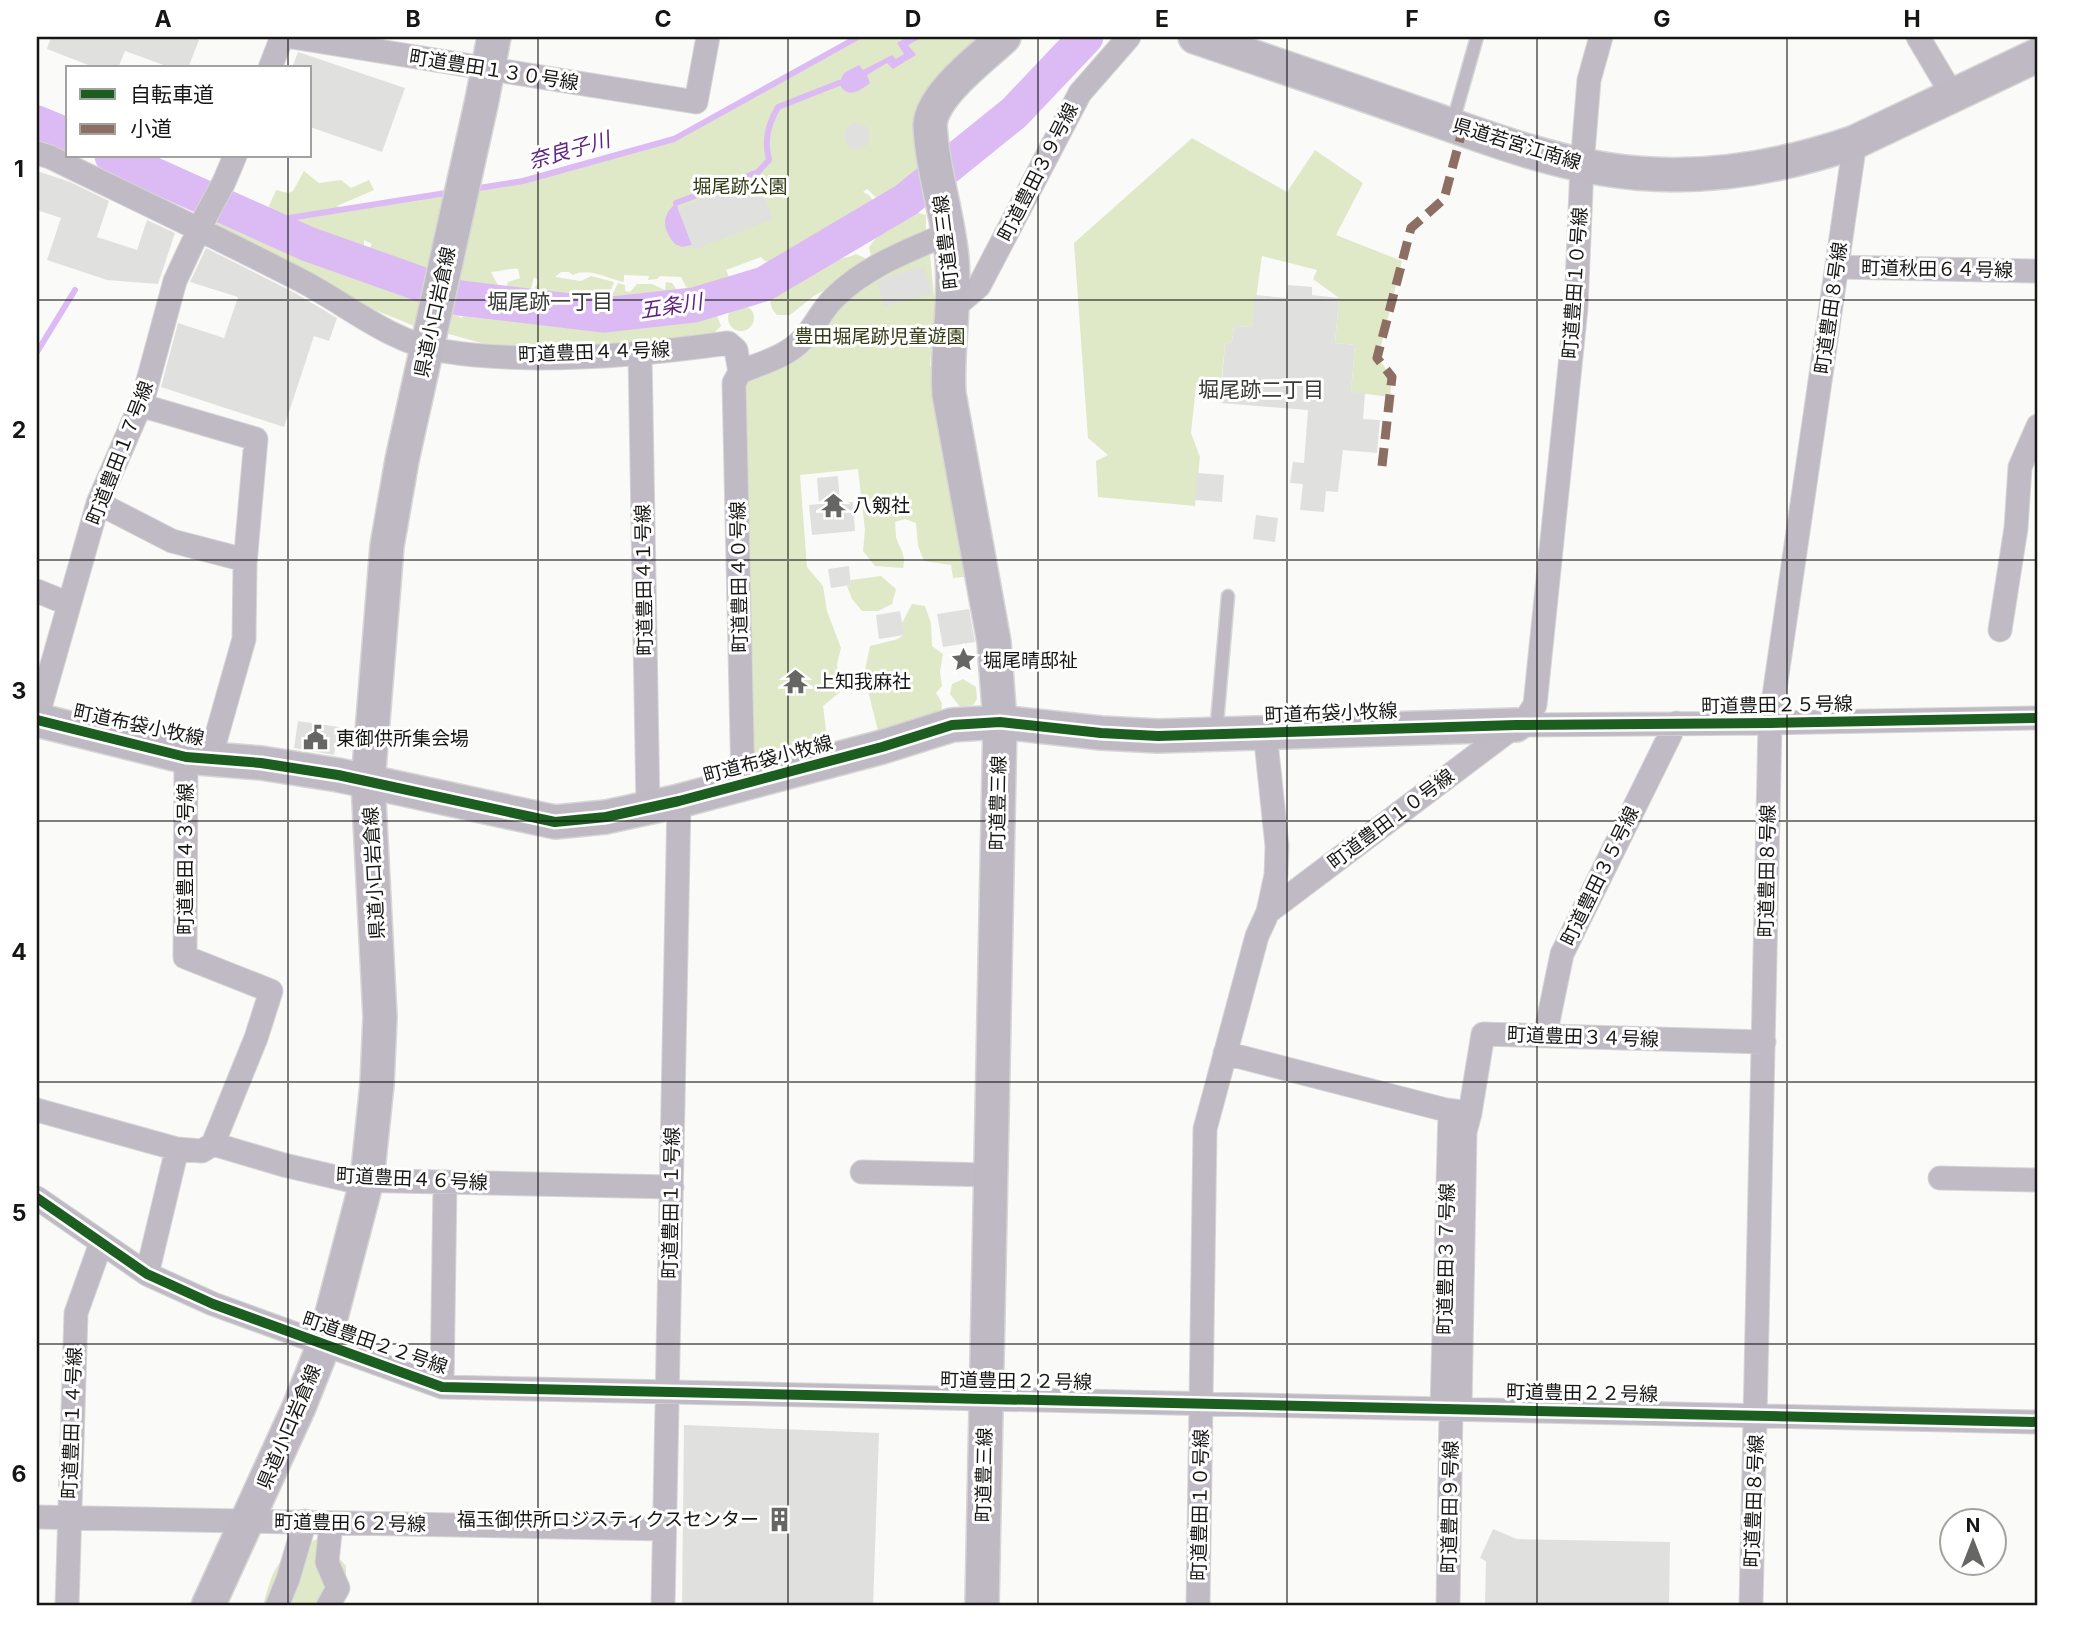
<svg xmlns="http://www.w3.org/2000/svg" width="2075" height="1643" viewBox="0 0 2075 1643" font-family="Inter,'Noto Sans JP',sans-serif">
  <rect width="100%" height="100%" fill="#fafaf9"/>
  <path fill="#e0e9c7" d="M859 37H1004L947 91 921 180 906 184 896 201 885 206 867 189 863 192 869 195 877 207 869 214 854 215C849 223 845 224 837 230 822 240 823 255 799 251L788 263 765 261 761 257 726 270 732 284 710 296 704 305 691 309 682 304 672 312 625 299 620 307 610 299 618 283 625 285V291L630 292 637 284H652L665 290 666 282 672 283 678 291 674 297 681 300 690 294 681 277 660 276 657 279 648 280 649 276 624 275V282C608 279 589 267 573 275L569 272H561L555 277 581 281 591 276 614 282 605 306 582 308 541 302 543 295 535 288 539 281 534 277 531 289 536 299 526 310 518 309 514 301 504 294 508 282 520 278 518 269C507 268 501 272 491 272L499 287 498 297 473 298 454 289 430 283 401 281 375 264 367 252 372 244 364 240V250L345 251 331 244 310 238 308 231 290 232 266 213 276 190 288 193 293 191 304 171 319 183 341 180 351 188 369 180 374 190 337 206C347 210 363 209 374 205 383 201 373 202 383 201 442 196 502 187 559 171L561 168 585 163 588 159 593 161 674 139 799 73Z
    M1192 138 1287 192 1315 150 1363 183 1336 235 1402 261 1378 358 1392 377 1390 397 1351 392 1355 345 1335 343 1339 298 1313 279 1317 270 1262 256 1252 327 1234 326 1232 342 1225 344 1221 386H1196L1191 433 1200 457 1195 506 1098 497 1096 461 1108 455 1088 438 1074 243Z
    M227 209 241 218H262L283 237 304 238 328 247 348 265 398 284 409 297H433L461 318 468 312 492 311 495 319C516 314 536 311 557 319L562 314 596 322 607 319 629 324 636 317 648 324C660 314 671 314 683 322L685 314 708 309 717 316 721 326 702 345 531 351 507 345H488L435 330H424L358 303 212 227 214 217Z
    M911 211 926 215V230L906 244 871 257 869 247 882 230 892 229 893 222 898 214Z
    M856 254 865 258V267L814 296 790 315H777C753 290 802 280 817 272L820 264C833 258 844 260 856 254Z
    M930 254 935 307 930 366 936 371 982 575 953 578 951 565 924 561 918 546 916 523 905 519 895 522C896 527 895 535 897 540 901 551 906 555 903 568L875 566 863 551 865 530 858 469 800 475 807 567 823 586 827 611 841 648 837 664 840 692 823 706 830 761 743 784 742 387 748 378 842 300 892 263Z
    M728 318a13 13 0 1 1 26 0a13 13 0 1 1-26 0Z
    M881 576 896 589 892 604 878 611H862L852 599 847 586 851 585V580Z
    M912 604 925 606 931 623 932 646 943 654 940 672 942 686 936 693 942 703 940 728 882 747 864 675 870 646 898 639 903 635 902 623Z
    M963 679 976 687 977 699 973 705 960 707 950 694 952 684Z
    M321 1537 346 1566V1594L335 1606H263C276 1558 278 1559 321 1537Z"/>
  <path fill="#dcbaf4" d="M907 37H923L908 45 916 55 893 69 887 63 867 75 870 83C860 91 847 100 839 83L844 73 859 65 863 70 892 55 896 59 904 54 897 43Z
    M676 203 692 245 682 247 675 244C662 229 661 216 676 203Z"/>
  <g fill="none" stroke-linecap="round" stroke-linejoin="round">
    <path stroke="#dcbaf4" stroke-width="6" d="M473 189 523 181 674 139 858 37
      M676 203 758 172 769 160C764 140 768 125 778 107L839 83
      M264 222 452 192
      M37 352 75 290"/>
    <path stroke="#dcbaf4" stroke-width="35" d="M37 123 68 136
      M112 156 308 244 460 298 604 315 694 305 764 284 906 200 1014 113 1086 37"/>
  </g>
  <path fill="#e0e0df" d="M51 37H190L199 40 188 68H172L125 51 118 68H96L47 49Z
    M298 52 405 88 382 152 310 127V68H292Z
    M844 136a13 13 0 1 1 26 0a13 13 0 1 1-26 0Z
    M37 171 70 182 109 201 97 237 137 250 147 220 175 233 158 284 107 280 47 260 61 218 37 210Z
    M756 177 773 219 694 250 678 209Z
    M206 248 295 293 337 318 329 341 314 336 284 427 161 387 178 323 224 338 238 297 190 282Z
    M924 266 932 293 884 307 877 283 889 276Z
    M1288 285 1312 287V295L1339 298 1335 343 1355 345 1351 392 1365 393 1363 419 1380 420 1377 453 1343 450 1338 492 1326 491 1324 512 1300 510 1303 484 1290 483 1293 462 1304 463 1308 410 1220 403 1225 344 1232 342 1234 326 1252 327 1255 295 1287 298Z
    M1197 473 1224 475 1222 502 1195 500Z
    M838 476 840 503 853 502 855 531 812 535 809 505 819 504 817 478Z
    M1256 515 1278 518 1275 542 1253 539Z
    M849 566 851 585 831 588 828 569Z
    M969 609 975 642 943 647 937 614Z
    M900 611 904 635 879 639 876 615Z
    M298 721 339 727 334 755 294 748Z
    M684 1425 879 1433 873 1606H682Z
    M1493 1529 1517 1539 1670 1542 1669 1606H1485L1486 1561 1480 1558Z"/>
  <g fill="none" stroke-linecap="round" stroke-linejoin="round">
    <defs>
      <path id="lane" d="M1452 125 1477 37
        M1216 734 1228 596"/>
      <path id="street" d="M292 37 696 102 708 37
        M1918 37 1953 96
        M270 68 282 37
        M37 153 50 157C134 198 219 238 302 281 348 305 390 342 443 351 529 365 642 355 728 343L736 350 740 372C761 363 786 357 802 340 815 327 822 309 835 297 866 266 910 250 949 233
        M1837 267 2038 271
        M952 309 979 286 1080 93 1129 37
        M640 352 648 808
        M740 372 734 383 743 784
        M140 405 256 439 245 564 244 639 210 759
        M98 503 172 541 245 560
        M37 591 69 604
        M2000 630 2016 528 2020 467 2038 426
        M37 718 98 503 143 399 175 281 201 225 224 182 235 156
        M1516 725 1770 723 2038 718
        M1265 732 1277 846 1276 875 1268 912
        M186 757 185 957 271 991 256 1038 213 1144
        M1545 1036 1562 954 1676 723
        M1225 1053 1446 1110 1470 1113 1483 1034 1764 1042
        M37 1110 177 1149 202 1151 213 1144 284 1165 348 1180 672 1187
        M862 1172 990 1175
        M1940 1178 2038 1180
        M37 1198 147 1274 213 1304 442 1387 2038 1422
        M147 1274 177 1149
        M442 1387 445 1182
        M1442 1408 1450 1111
        M1460 1408 1465 1132 1470 1113
        M37 1517 664 1529
        M67 1606 76 1313 101 1243
        M277 1606 288 1579 305 1521
        M328 1606 338 1588 327 1562 331 1523
        M663 1606 679 801
        M1198 1606 1205 1129 1257 936 1268 912 1527 717 1535 705 1576 308 1582 165 1589 80 1601 37
        M1448 1606 1451 1408
        M1751 1606 1770 723 1855 142"/>
      <path id="secondary" d="M1195 37C1269 62 1343 87 1416 113 1478 134 1540 159 1604 169 1689 183 1774 170 1855 142L2038 55
        M37 720 186 757 261 763 338 775 555 822 606 817 679 801 882 747 952 725 1000 722 1101 733 1158 736 1516 725
        M208 1606 299 1407 324 1344 367 1180 377 1084 380 1017 368 782 387 546 402 460 482 100 494 37
        M982 1606 1000 722 994 642 949 394C946 349 956 304 952 259 948 214 932 170 930 125 932 94 983 57 1004 37"/>
    </defs>
    <use href="#lane" stroke="#d6d6d5" stroke-width="15"/>
    <use href="#street" stroke="#d6d6d5" stroke-width="25"/>
    <use href="#secondary" stroke="#d6d6d5" stroke-width="36"/>
    <use href="#lane" stroke="#c0bac5" stroke-width="12"/>
    <use href="#street" stroke="#c0bac5" stroke-width="23"/>
    <use href="#secondary" stroke="#bfb9c4" stroke-width="33"/>
    <path stroke="#8d6e63" stroke-width="9" stroke-dasharray="18 9" stroke-linecap="butt" d="M1382 466 1392 377 1377 358 1411 228 1444 199 1463 128"/>
    <defs>
      <path id="cycleway" d="M37 720 186 757 261 763 338 775 555 822 606 817 679 801 882 747 952 725 1000 722 1101 733 1158 736 1516 725 1770 723 2038 718
        M37 1198 147 1274 213 1304 442 1387 2038 1422"/>
    </defs>
    <use href="#cycleway" stroke="#fff" stroke-width="15"/>
    <use href="#cycleway" stroke="#1b5e20" stroke-width="10"/>
  </g>
  <path fill="none" stroke="#161615" stroke-width="2" stroke-opacity="0.55" d="M288 37V68M538 37V1606M788 37V1606M1038 37V1606M1287 37V1606M1537 37V1606M1787 37V1606M288 156V1606M37 300H2038M37 560H2038M37 821H2038M37 1082H2038M37 1344H2038"/>
  <defs>
    <symbol id="temple-bare" viewBox="-9 -9 18 18"><path d="M0-6L5-2H3V0L6.5 2.5H4V6H1.5V3h-3V6H-4V2.5H-6.5L-3 0V-2H-5Z" fill="#666665" stroke="#fff" stroke-width="2.5" paint-order="stroke"/></symbol>
    <symbol id="sight-bare" viewBox="-9 -9 18 18"><path d="M0-6L1.8-2.2L6-1.7L2.9 1.2L3.7 5.4L0 3.3L-3.7 5.4L-2.9 1.2L-6-1.7L-1.8-2.2Z" fill="#666665" stroke="#fff" stroke-width="2.5" paint-order="stroke"/></symbol>
    <symbol id="civic-bare" viewBox="-9 -9 18 18"><path d="M-.6-6.5H3V-4.5H.6V-3L4-1V1h2V6H-6V1h2V-1L-.6-3ZM-1.2 2.5V6h2.4V2.5Z" fill="#666665" stroke="#fff" stroke-width="2.5" paint-order="stroke"/></symbol>
    <symbol id="building-bare" viewBox="-9 -9 18 18"><path d="M-4-6H4V6H1V3H-1V6H-4ZM-2.5-4.3h1.7v1.8h-1.7ZM.8-4.3h1.7v1.8H.8ZM-2.5-1h1.7V.8h-1.7ZM.8-1h1.7V.8H.8Z" fill="#666665" stroke="#fff" stroke-width="2.5" paint-order="stroke"/></symbol>
  </defs>
  <g fill-rule="evenodd">
    <use href="#temple-bare" x="816" y="488" width="35" height="35"/>
    <use href="#sight-bare" x="946" y="642" width="35" height="35"/>
    <use href="#temple-bare" x="778" y="664" width="35" height="35"/>
    <use href="#civic-bare" x="298" y="720" width="35" height="35"/>
    <use href="#building-bare" x="762" y="1502" width="35" height="35"/>
  </g>
  <g text-anchor="middle" dominant-baseline="central" stroke-width="6" stroke-linejoin="round" paint-order="stroke">
    <g font-size="19" fill="#161615" stroke="#fff">
      <text transform="translate(494 70) rotate(9)">町道豊田１３０号線</text>
      <text transform="translate(1517 144) rotate(17)">県道若宮江南線</text>
      <text transform="translate(1038 172) rotate(-63)">町道豊田３９号線</text>
      <text transform="translate(946 242) rotate(-97)">町道豊三線</text>
      <text transform="translate(1937 269) rotate(1)">町道秋田６４号線</text>
      <text transform="translate(1575 283) rotate(-86)">町道豊田１０号線</text>
      <text transform="translate(1831 308) rotate(-82)">町道豊田８号線</text>
      <text transform="translate(435 312) rotate(-78)">県道小口岩倉線</text>
      <text transform="translate(594 352) rotate(-2)">町道豊田４４号線</text>
      <text transform="translate(120 453) rotate(-69)">町道豊田１７号線</text>
      <text transform="translate(739 577) rotate(-91)">町道豊田４０号線</text>
      <text transform="translate(644 580) rotate(-91)">町道豊田４１号線</text>
      <text transform="translate(1777 705) rotate(-1)">町道豊田２５号線</text>
      <text transform="translate(1331 713) rotate(-2)">町道布袋小牧線</text>
      <text transform="translate(139 725) rotate(12)">町道布袋小牧線</text>
      <text transform="translate(768 759) rotate(-15)">町道布袋小牧線</text>
      <text transform="translate(998 803) rotate(-89)">町道豊三線</text>
      <text transform="translate(1391 819) rotate(-37)">町道豊田１０号線</text>
      <text transform="translate(185 859) rotate(-90)">町道豊田４３号線</text>
      <text transform="translate(1767 871) rotate(-89)">町道豊田８号線</text>
      <text transform="translate(374 873) rotate(-93)">県道小口岩倉線</text>
      <text transform="translate(1600 876) rotate(-64)">町道豊田３５号線</text>
      <text transform="translate(1583 1037) rotate(2)">町道豊田３４号線</text>
      <text transform="translate(412 1179) rotate(3)">町道豊田４６号線</text>
      <text transform="translate(671 1203) rotate(-89)">町道豊田１１号線</text>
      <text transform="translate(1446 1259) rotate(-89)">町道豊田３７号線</text>
      <text transform="translate(375 1343) rotate(19)">町道豊田２２号線</text>
      <text transform="translate(1016 1381) rotate(1)">町道豊田２２号線</text>
      <text transform="translate(1582 1393) rotate(1)">町道豊田２２号線</text>
      <text transform="translate(72 1423) rotate(-88)">町道豊田１４号線</text>
      <text transform="translate(289 1427) rotate(-67)">県道小口岩倉線</text>
      <text transform="translate(984 1475) rotate(-89)">町道豊三線</text>
      <text transform="translate(1754 1501) rotate(-88)">町道豊田８号線</text>
      <text transform="translate(1200 1505) rotate(-89)">町道豊田１０号線</text>
      <text transform="translate(1450 1507) rotate(-89)">町道豊田９号線</text>
      <text transform="translate(350 1523) rotate(1)">町道豊田６２号線</text>
    </g>
    <g font-size="19" fill="#303911" stroke="#fff">
      <text x="740" y="186">堀尾跡公園</text>
      <text x="880" y="336">豊田堀尾跡児童遊園</text>
    </g>
    <g font-size="19" fill="#161615" stroke="#fff" text-anchor="start">
      <text x="853" y="505">八剱社</text>
      <text x="983" y="660">堀尾晴邸祉</text>
      <text x="816" y="681">上知我麻社</text>
      <text x="336" y="738">東御供所集会場</text>
      <text x="759" y="1519" text-anchor="end">福玉御供所ロジスティクスセンター</text>
    </g>
    <g font-size="21" font-style="italic" fill="#602483" stroke="#fff">
      <text transform="translate(569 150) rotate(-16)">奈良子川</text>
      <text transform="translate(671 306) rotate(-9)">五条川</text>
    </g>
    <g font-size="21" fill="#3b3c39" stroke="#fff">
      <text x="550" y="301">堀尾跡一丁目</text>
      <text x="1261" y="389">堀尾跡二丁目</text>
    </g>
  </g>
  <rect width="2075" height="1643" fill="none" stroke="#ffffff" stroke-width="77"/>
  <rect x="66" y="66" width="245" height="91" fill="#ffffff" stroke="#a2a2a1" stroke-width="2"/>
  <rect x="80" y="89" width="35" height="10" fill="#1b5e20" stroke="#a2a2a1" stroke-width="2"/>
  <text x="130" y="102" font-size="21" fill="#161615">自転車道</text>
  <rect x="80" y="124" width="35" height="10" fill="#8d6e63" stroke="#a2a2a1" stroke-width="2"/>
  <text x="130" y="136" font-size="21" fill="#161615">小道</text>
  <g transform="translate(1973 1542)"><circle r="33" fill="#ffffff" stroke="#a2a2a1" stroke-width="2"/>
  <path d="M0-5L12 26L0 18L-12 26Z" fill="#666665"/>
  <text y="-10" font-size="19" font-weight="bold" text-anchor="middle" fill="#161615">N</text>
  </g>
  <rect x="38" y="38" width="1998" height="1566" fill="none" stroke="#161615" stroke-width="2.5"/>
  <g font-size="23" text-anchor="middle" font-weight="bold" fill="#161615">
    <text x="163" y="27">A</text>
    <text x="413" y="27">B</text>
    <text x="663" y="27">C</text>
    <text x="913" y="27">D</text>
    <text x="1162" y="27">E</text>
    <text x="1412" y="27">F</text>
    <text x="1662" y="27">G</text>
    <text x="1912" y="27">H</text>
    <text x="19" y="177">1</text>
    <text x="19" y="438">2</text>
    <text x="19" y="699">3</text>
    <text x="19" y="960">4</text>
    <text x="19" y="1221">5</text>
    <text x="19" y="1482">6</text>
  </g>
</svg>
